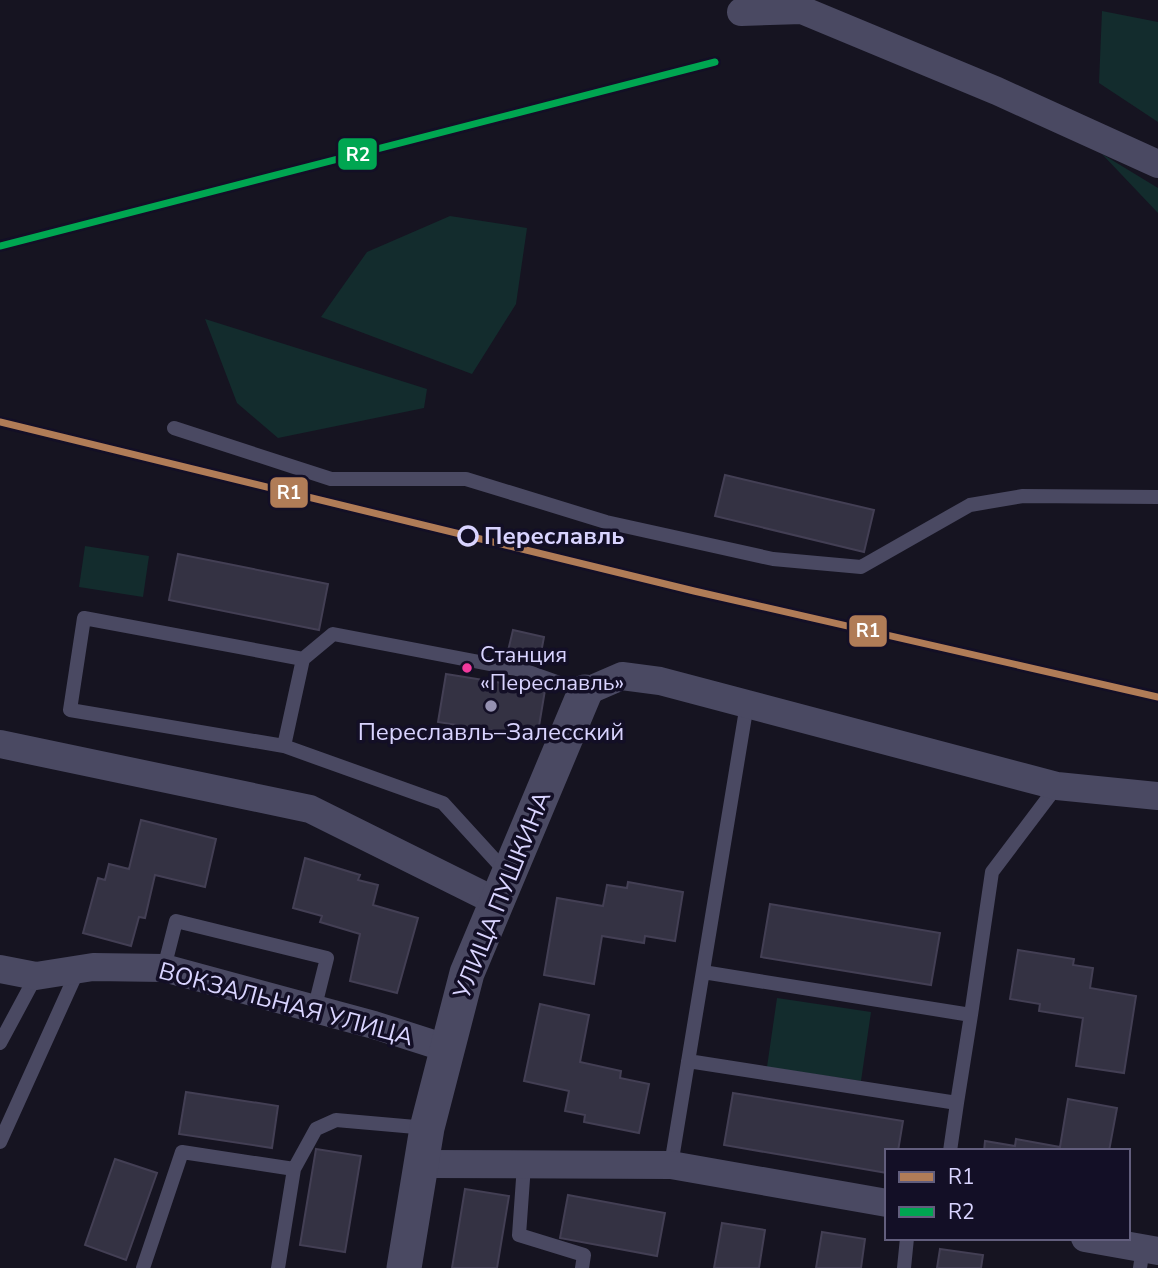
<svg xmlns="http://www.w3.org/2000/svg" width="1158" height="1268" viewBox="0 0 1158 1268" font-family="'Nunito Sans',sans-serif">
  <rect width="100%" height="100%" fill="#161421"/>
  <path fill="#132c2d" d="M1102 11 1158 22V122L1099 83Z
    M1102 154 1158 188V213Z
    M450 216 527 228 516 304 472 374 321 317 367 252Z
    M205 319 427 389 424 408 278 438 237 403Z
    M85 546 149 556 143 597 79 587Z
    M777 998 871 1012 861 1081 767 1067Z"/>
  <path fill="#343243" stroke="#433f54" stroke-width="2" d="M725 475 874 510 864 552 715 516Z
    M178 554 328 584 319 630 169 600Z
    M513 630 544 637 540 658 508 651Z
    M446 674 545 690 537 738 438 722Z
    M141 820 216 839 205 887 155 875 145 918 139 917 131 946 83 933 98 878 105 880 109 864 129 869Z
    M305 858 360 875 358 880 378 885 373 905 418 918 397 993 350 981 360 934 320 922 322 916 293 908Z
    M628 882 683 892 675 941 645 936 644 943 602 936 594 984 544 975 557 898 603 906 607 885 627 888Z
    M770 904 940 933 931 985 761 957Z
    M1018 950 1074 959 1073 965 1093 968 1090 988 1136 996 1124 1073 1076 1066 1083 1018 1039 1011 1040 1004 1010 999Z
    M540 1004 589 1015 580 1062 621 1071 620 1078 649 1084 639 1133 584 1122 585 1115 565 1111 569 1091 524 1081Z
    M186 1092 278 1106 272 1148 179 1134Z
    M733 1093 903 1121 898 1151H887V1173L724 1145Z
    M1068 1099 1117 1108 1109 1151H984L985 1141 1015 1146 1016 1139 1060 1147Z
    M316 1149 361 1156 345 1252 300 1245Z
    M115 1159 157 1173 126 1260 85 1245Z
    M465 1189 509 1196 497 1268H452Z
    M568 1195 665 1213 657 1256 560 1238Z
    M722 1223 765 1230 759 1268H714Z
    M822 1232 865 1239 861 1268H816Z
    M940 1249 983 1255 981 1268H937Z"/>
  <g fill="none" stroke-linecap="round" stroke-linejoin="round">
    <path stroke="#4a4962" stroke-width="14" d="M174 428 331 479H466L606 522 773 559 861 567 970 505 1023 496 1158 497
      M303 659 333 634 526 671 585 692
      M284 746 70 710 84 618 303 659 284 746 443 803 507 873
      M164 968 176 921 327 958 314 1010
      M703 972 971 1015 957 1103
      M971 1015 992 872 1057 786
      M0 1043 36 976
      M688 1061 957 1103 950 1151
      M0 1142 77 972
      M524 1165 519 1235 584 1255 582 1268
      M671 1165 747 704
      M143 1268 182 1152 294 1169 316 1129 336 1120 427 1128
      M278 1268 294 1169
      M904 1268 907 1238
      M1140 1268 1143 1248"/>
    <path stroke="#4a4962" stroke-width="28" d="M741 12 802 10 997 91 1158 164
      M585 692 622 676 660 681 1057 786 1158 796
      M0 744 310 809 497 902
      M0 969 36 976 93 967 164 968 374 1025 446 1048
      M423 1164 671 1165 887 1203
      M1085 1238 1158 1251"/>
    <path stroke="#4a4962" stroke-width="35" d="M404 1268 427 1128 467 973 585 692"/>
    <defs>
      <path id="rail-1" d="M0 422 694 591 1158 697"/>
      <path id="rail-2" d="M0 246 715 62"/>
    </defs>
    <use href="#rail-1" stroke="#130f26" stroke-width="12"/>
    <use href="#rail-2" stroke="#130f26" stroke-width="12"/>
    <use href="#rail-1" stroke="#b07c57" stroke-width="7"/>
    <use href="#rail-2" stroke="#00a651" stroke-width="7"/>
  </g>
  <circle fill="#130f26" stroke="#d9d4ff" stroke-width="3.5" cx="468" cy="536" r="9"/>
  <circle fill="#f13a9d" stroke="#130f26" stroke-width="2.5" cx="467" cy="668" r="6"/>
  <circle fill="#9591b1" stroke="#130f26" stroke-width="2.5" cx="491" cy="706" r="7"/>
  <g text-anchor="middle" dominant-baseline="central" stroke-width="7" stroke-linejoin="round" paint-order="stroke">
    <g font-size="22" fill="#d9d4ff" stroke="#130f26" text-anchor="start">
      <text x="480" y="655">Станция<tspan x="480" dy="28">«Переславль»</tspan></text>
    </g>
    <g font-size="24" font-weight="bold" fill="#d9d4ff" stroke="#130f26" text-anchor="start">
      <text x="484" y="536">Переславль</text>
    </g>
    <g font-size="24" fill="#d9d4ff" stroke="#130f26">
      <text x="491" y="732">Переславль–Залесский</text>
    </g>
    <g font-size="24" fill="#d9d4ff" stroke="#130f26">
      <text transform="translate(502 895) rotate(-68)">УЛИЦА ПУШКИНА</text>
      <text transform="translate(286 1004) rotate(15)">ВОКЗАЛЬНАЯ УЛИЦА</text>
    </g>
  </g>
  <g stroke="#130f26" stroke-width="2.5">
    <rect x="337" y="137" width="41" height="34" rx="7" fill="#00a651"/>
    <rect x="269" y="476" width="40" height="33" rx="7" fill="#b07c57"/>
    <rect x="848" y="614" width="40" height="34" rx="7" fill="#b07c57"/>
  </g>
  <g font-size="19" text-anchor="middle" font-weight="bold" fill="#fff">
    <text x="358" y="161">R2</text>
    <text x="289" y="499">R1</text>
    <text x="868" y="637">R1</text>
  </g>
  <rect x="885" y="1149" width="245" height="91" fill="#130f26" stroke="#625e7d" stroke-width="2"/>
  <rect x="899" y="1172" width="35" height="10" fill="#b07c57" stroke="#625e7d" stroke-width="2"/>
  <text x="948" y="1184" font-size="21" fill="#d9d4ff">R1</text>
  <rect x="899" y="1207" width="35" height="10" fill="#00a651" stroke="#625e7d" stroke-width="2"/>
  <text x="948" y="1219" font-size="21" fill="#d9d4ff">R2</text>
</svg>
